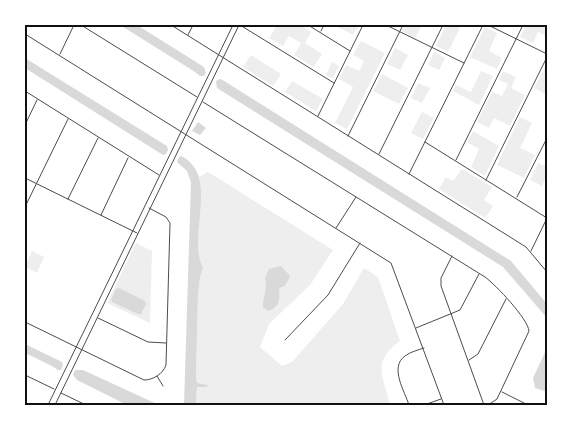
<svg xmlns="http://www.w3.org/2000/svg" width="572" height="430" viewBox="0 0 572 430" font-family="Barlow,sans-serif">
  <rect width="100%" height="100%" fill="#fff"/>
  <path fill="#eee" d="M277 25H300L311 32 305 43 322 54 314 67 294 55 301 43 289 36 283 46 269 38Z
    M334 25H359L353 35Z
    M405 25H422L415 38 402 31Z
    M446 25H454L460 28 448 52 436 46Z
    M526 25H539L542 27 547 25V36L538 32 533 43 520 37Z
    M485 27 497 33 489 51 502 58 497 69 470 57Z
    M361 41 385 53 347 129 335 123 353 87 339 79 346 65 359 71 364 61 353 55Z
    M395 48 408 55 400 70 387 64Z
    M434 52 445 58 439 70 428 65Z
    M251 55 281 74 273 86 243 67Z
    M332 62 339 66 333 78 326 75Z
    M547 63V95L534 88Z
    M481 71 493 76 479 105 453 91 456 85 471 92Z
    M503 71 516 77 511 88 525 95 510 126 494 118 489 128 477 122 492 92 502 96 508 84 499 80Z
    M382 74 408 88 399 104 373 91Z
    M292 81 323 99 316 111 285 92Z
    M418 83 430 88 422 103 411 98Z
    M422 112 434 118 423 139 411 133Z
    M520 117 532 123 520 148 535 155 524 178 497 165Z
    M473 131 499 146 485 176 471 167 479 149 467 142Z
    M538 163 547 167V174L542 186 530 180Z
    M462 169 492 187 484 200 493 206 485 218 439 189 446 177 453 181Z
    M208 172 333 250 310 285 269 324 260 347 282 366 292 362 343 304 364 268 378 277 400 341C371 362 383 375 390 405H196L197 387H206L197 383 196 375 198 296 200 277 203 268C190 243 206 204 199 177Z
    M136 243 152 251 150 323 107 303Z
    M32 251 44 257 37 273 25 267Z"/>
  <path fill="#d9d9d9" d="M120 25H137L204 67 206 73 204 76H200L192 70Z
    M25 58 167 146 168 150 166 154 163 155 25 68Z
    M221 79 511 261 547 304V318L503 267 217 88 216 82 217 80Z
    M198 122 206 128 200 135 192 131Z
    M181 156C221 176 186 235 203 268L200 277 198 296 196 375 197 383 208 385 207 387H197L196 405H184L191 182 187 171 177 162 179 157Z
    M281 266 290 276 285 286 279 288C280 299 280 307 268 311L263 307C263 297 268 286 265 278L269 269Z
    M119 288 145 301 146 304 141 314H138L112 302 111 300 116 289Z
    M25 344 62 362 63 365 61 370H58L52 366 25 353Z
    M547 348V392L535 388 533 378Z
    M75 370H83L159 405H127L77 380 73 375Z"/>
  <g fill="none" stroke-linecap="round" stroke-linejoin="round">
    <path stroke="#4c4c4c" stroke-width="1" d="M81 25 197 97
      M171 25 526 247 547 272
      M240 25 334 83
      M308 25 350 51
      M386 25 464 63
      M488 25 547 54
      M321 31 324 25
      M25 34 391 263 444 405
      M188 35 193 25
      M60 54 74 25
      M25 91 159 175
      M203 102 485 277C496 285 528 319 529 331L497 399 488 405
      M318 116 363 25
      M25 125 37 100
      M348 136 403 25
      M425 142 547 218
      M379 154 443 25
      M456 160 523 25
      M409 174 483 25
      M486 180 547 57
      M517 197 547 138
      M68 199 98 138
      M25 207 68 119
      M101 215 128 158
      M336 228 356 197
      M531 251 547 218
      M452 256 441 278V286L484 405
      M98 318 148 342 166 343
      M25 322 144 380C153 380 163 374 166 365L170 223 166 217 149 208
      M416 328 460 310 479 274
      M285 340 328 295 360 243
      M469 360 478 354 506 299
      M25 375 54 389
      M157 376 163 386
      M502 392 528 405
      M61 393 86 405
      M409 405C405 392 389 367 405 356 410 352 418 350 424 348
      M424 405 441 399"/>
    <path stroke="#4c4c4c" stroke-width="1" d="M25 178 137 233
      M48 405 233 25
      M55 405 239 25"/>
  </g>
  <rect width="572" height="430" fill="none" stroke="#ffffff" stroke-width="52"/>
  <rect x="26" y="26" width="520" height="378" fill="none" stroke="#111" stroke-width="2"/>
</svg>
